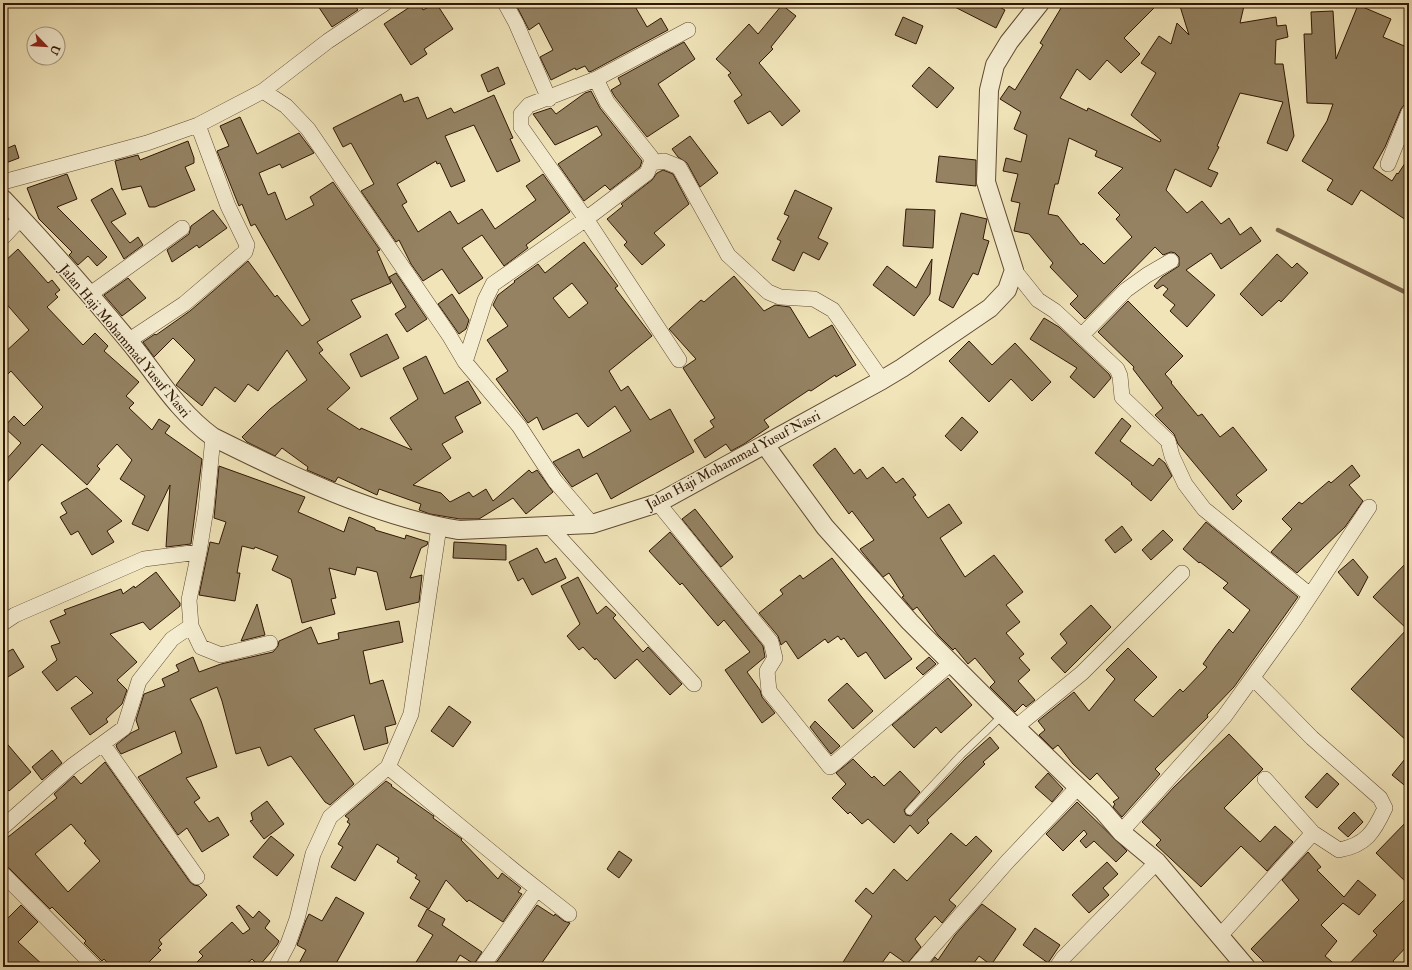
<svg xmlns="http://www.w3.org/2000/svg" width="1412" height="970" viewBox="0 0 1412 970" font-family="'IM FELL Double Pica',serif">
  <rect width="100%" height="100%" fill="#f0e4b8"/>
  <filter id="stains"><feTurbulence type="fractalNoise" baseFrequency=".005" numOctaves="4"/><feColorMatrix values="0 0 0 0 .2 0 0 0 0 .09 0 0 0 0 .02 0 0 0 .5 -.17"/></filter>
  <radialGradient id="worn" r=".72"><stop offset=".6" stop-color="#630" stop-opacity="0"/><stop offset="1" stop-color="#630" stop-opacity=".3"/></radialGradient>
  <g fill="none" stroke-linecap="round" stroke-linejoin="round">
    <path stroke="#7d684c" stroke-width="4.5" d="M1278 230 1409 294"/>
  </g>
  <path fill="#948262" stroke="#311705" fill-rule="evenodd" d="M316 3H353L358 10 332 27Z
    M416 3H419L423 10 436 3 453 29 424 49 427 54 411 65 384 24Z
    M515 3H633L647 27 661 18 668 30 592 71 589 72 585 66 576 70 575 68 551 80 540 57 553 50 539 23 529 30Z
    M947 3H992L1005 10 996 28Z
    M1064 3H1159L1124 38 1140 54 1121 73 1107 60 1090 80 1077 69 1060 98 1087 111 1088 108 1160 142 1161 140 1131 115 1156 73 1141 63 1159 36 1171 44 1177 23 1189 35 1179 3H1229L1244 6 1240 23 1276 17 1277 26 1286 25 1288 37 1276 40 1275 64H1283L1294 136 1287 151 1267 143 1283 102 1240 93 1217 146 1219 147 1208 169 1218 173 1211 187 1175 169 1166 190 1187 213 1202 201 1221 224 1229 218 1240 235 1251 227 1261 241 1221 269 1211 253 1186 270 1215 295 1187 327 1170 311 1175 305 1163 295 1168 289 1163 285 1157 289 1154 286 1162 277 1179 266V257L1175 253 1171 252 1163 255 1155 247 1085 319 1070 304 1078 296 1050 267 1053 263 1029 234 1014 231 1020 203 1011 201 1018 174 1003 171 1006 158 1021 162 1027 135 1014 129 1021 112 1000 99 1009 86 1015 90 1043 45 1040 43ZM1069 138 1097 151 1095 156 1123 168 1098 193 1120 215 1116 219 1132 237 1104 264 1083 243 1081 245 1058 216 1048 214 1055 184H1058Z
    M782 5 796 16 771 47 773 49 759 63 800 111 782 126 770 111 748 124 734 101 742 95 728 75 731 73 716 59 749 24 758 34Z
    M1358 5 1391 19 1383 37 1409 48V103L1404 105 1401 109 1385 147 1373 168 1392 181 1397 173 1398 174 1409 157V222L1361 190 1352 205 1327 190 1333 180 1302 161 1327 121 1333 104 1307 103 1304 34H1312L1311 12 1333 11 1336 59Z
    M903 17 923 26 916 44 895 35Z
    M684 42 695 59 658 84 679 116 647 137 615 97 611 90 621 84 618 78Z
    M498 67 505 84 488 92 481 75Z
    M929 67 954 88 937 108 912 86Z
    M591 91 600 108 642 161 640 167 610 190 605 185 584 201 558 164 602 135 597 126 555 145 533 114 551 108 556 114 585 93Z
    M401 94 404 102 418 97 427 119 451 108 454 113 494 95 513 138 510 139 520 161 497 172 474 125 445 136 465 181 451 187 440 163 437 164 436 161 397 184 407 202 402 205 418 232 450 211 458 224 482 209 495 229 536 200 526 186 543 174 570 212 526 245 528 248 504 266 482 235 462 248 483 278 459 294 442 269 423 281 411 264 399 240 396 242 361 191 374 184 351 143 343 147 333 128Z
    M240 117 257 154 299 133 314 153 282 168 280 164 259 173 268 195 275 192 286 220 314 205 310 197 333 182 380 250 377 251 391 283 351 300 361 317 317 342 323 350 319 353 350 388 327 409 360 430 361 428 412 450 390 418 418 399 403 368 426 356 444 394 468 381 481 403 455 417 463 432 442 444 451 458 413 485 441 493 450 502 469 492 473 497 486 489 493 501 529 470 532 473 537 470 553 492 526 514 513 498 479 519H460L430 514 419 510 421 504 379 489 377 495 338 477 335 482 307 470 308 467 282 448 275 456 247 442 242 437 270 409 307 380 287 350 258 391 248 384 235 402 215 387 202 406 176 385 195 360 173 338 154 357 143 342 155 334 156 335 190 311 248 261 275 297 277 295 302 326 310 320 255 224 251 226 242 204 239 206 217 151 229 146 220 126Z
    M690 136 718 173 700 187 687 163 678 157 672 149Z
    M188 141 194 158V163L185 167 195 190 155 207H149L141 186 122 190 115 161 138 155 140 160Z
    M15 145 19 158 3 164V150Z
    M939 156 976 160V186L936 182Z
    M663 170 673 174 689 204 654 233 665 245 642 265 624 245 627 242 607 219 623 206 621 204 652 180 657 173Z
    M67 174 77 199 57 207 107 257 97 266 88 256 78 265 69 255 72 252 39 219 27 188Z
    M112 188 126 214 111 222 130 243 138 237 143 245 124 259 91 200Z
    M795 190 832 208 818 238 828 243 819 260 803 252 794 271 772 260 781 241 777 239 789 216 784 214Z
    M906 209 935 210 933 248 903 246Z
    M213 210 227 228 199 248 197 245 172 262 167 250 189 234 191 226Z
    M961 213 987 219 983 239 989 241 978 275 973 273 953 308 939 300Z
    M584 242 618 286 615 288 652 336 609 371 621 391 628 386 650 420 670 409 694 452 611 499 597 473 572 487 553 462 579 449 583 458 631 431 615 406 588 427 577 413 543 430 537 417 528 423 496 379 508 371 487 340 508 326 493 305 498 295 515 282 514 281 538 264 545 273ZM572 283 588 303 569 318 553 298Z
    M18 249 48 283 52 280 60 290 55 294 58 297 47 307 83 345 95 333 108 346 104 351 139 382 126 396 134 403 129 408 152 430 159 419 170 426 165 433 202 459 191 544 166 547 170 485 148 531 132 524 145 496 120 479 132 460 117 444 97 466 100 469 87 485 42 444 3 487V463L21 443 4 427 14 416 24 426 43 407 11 371 3 379V354L29 330 3 300V263Z
    M1277 254 1292 268 1297 263 1308 273 1281 302 1279 300 1262 316 1240 294Z
    M932 259 930 294 914 316 873 285 887 266 916 288Z
    M396 273 427 319 407 332 395 314 406 307 389 277Z
    M734 276 764 311 775 305 790 307 809 338 832 325 856 365 836 377 835 375 811 391 809 390 764 420 769 427 744 444 731 451 726 444 705 458 694 440 714 427 710 421 715 418 683 368 696 359 669 329 701 300 704 302Z
    M128 278 146 298 122 316 104 295Z
    M452 294 469 320 466 329 459 334 438 304Z
    M1128 301 1183 356 1165 374 1172 382 1171 383 1198 416 1202 414 1220 437 1233 427 1267 470 1236 495 1242 501 1233 510 1178 444 1174 434 1155 415 1163 408 1133 369 1134 367 1098 332Z
    M1044 318 1059 327 1109 374 1111 378 1094 398 1070 377 1077 368 1030 339Z
    M387 334 399 358 361 377 350 354Z
    M969 341 992 365 1015 343 1051 382 1032 401 1011 379 989 402 949 361Z
    M962 417 978 432 961 451 945 436Z
    M1122 418 1131 426 1120 441 1153 466 1159 458 1165 463 1172 476 1151 501 1131 484 1132 483 1095 453Z
    M835 448 854 474 860 469 867 479 883 467 896 483 903 478 916 495 913 497 928 518 949 504 962 523 940 538 965 577 994 555 1023 592 1006 605 1020 622 1006 633 1024 654 1019 658 1030 670 1018 681 1035 700 1026 707 1023 704 1015 712 990 687 995 682 975 658 968 664 955 648 953 650 938 635 917 607 913 610 902 597 904 596 889 573 883 577 863 553 860 549 874 540 852 511 849 514 813 465Z
    M1352 465 1360 476 1349 485 1363 501 1345 527 1297 573 1271 552 1292 529 1282 519 1299 502 1302 504 1329 481 1331 483Z
    M219 466 305 497 298 512 344 532 349 517 375 528V530L405 539 406 535 428 542 427 545 421 548 410 578 422 575 419 602 386 610 377 572 357 567 355 575 329 568 336 598 331 599 335 614 302 623 291 579 272 570 278 556 255 547 254 549 242 546 237 573H240L235 601 199 595 210 542 219 544 226 522 214 518Z
    M87 488 122 521 107 531 114 542 92 555 78 531 71 535 60 517 67 513 61 503Z
    M695 509 733 557 721 567 682 519Z
    M1206 522 1298 597 1234 687 1207 715 1208 717 1155 769 1160 774 1122 817 1113 807 1115 804 1113 802 1119 798 1097 773 1090 780 1073 764 1058 745 1053 749 1039 735 1045 730 1038 721 1074 692 1089 711 1115 679 1106 670 1128 648 1157 677 1134 700 1153 717 1180 689 1183 692 1207 667 1203 664 1215 647 1229 629 1233 633 1250 610 1223 588 1228 583 1200 562 1199 563 1183 549Z
    M1122 526 1132 540 1115 553 1105 540Z
    M1163 530 1173 540 1151 560 1142 550Z
    M670 532 763 646 765 657 747 672 760 690 762 697 775 713 762 723 725 670 750 652 724 620 718 626 682 583 680 585 649 551Z
    M454 542 506 545V560L453 558Z
    M537 548 545 563 556 558 566 578 532 595 523 578 518 581 509 562Z
    M832 558 861 596 912 659 885 679 866 652 858 657 844 638 841 640 838 636 828 643 825 639 798 659 786 641 781 645 778 636 759 613 783 594 780 590 800 575 803 579Z
    M1353 559 1368 577 1358 596 1338 572Z
    M1409 560V743L1351 689 1407 629 1373 597Z
    M156 572 180 603V606L150 630 143 622 110 634 137 662 117 680 127 690 122 704 106 719 108 722 90 735 71 708 93 693 76 676 57 691 42 672 57 660 51 646 60 643 50 621 66 614 64 610 121 589 123 594 134 586 135 588Z
    M578 577 597 614 606 606 616 615 613 618 643 652 648 647 682 684 670 695 637 659 615 679 596 658 595 660 583 647 579 650 567 636 580 624 561 586Z
    M257 604 265 635 241 641Z
    M1091 605 1111 627 1065 673 1051 658 1067 643 1060 634Z
    M399 621 403 642 363 651 370 684 383 680 396 724 385 727 388 743 364 750 354 715 314 729 354 784 330 805 325 802 291 756 268 766 260 747 236 754 222 701 217 687 190 699 201 721 217 767 186 778 200 798 194 802 209 822 218 817 229 835 202 852 187 828 178 835 138 777 182 753 175 731 121 754 117 748 116 745 131 733 139 729 136 720 144 694 165 686 162 679 179 671 176 665 193 657 199 672 221 664 273 652 278 646 279 641 311 627 318 644 339 639 338 633Z
    M13 649 24 667 3 680V654Z
    M929 657 936 664 923 675 916 668Z
    M948 678 972 705 941 733 936 727 914 748 892 725Z
    M847 683 873 711 853 729 828 700Z
    M449 706 471 722 453 747 431 731Z
    M815 721 840 746 831 754 810 727Z
    M1229 734 1263 769 1224 808 1260 842 1275 826 1293 842 1267 871 1241 846 1201 887 1156 845 1161 840 1142 822 1174 787Z
    M990 737 999 748 983 762 985 764 927 820 929 823 918 834 910 825 894 843 868 819 862 824 850 812 848 814 832 798 846 784 836 773 853 759 872 778 874 776 884 786 900 771 920 792 904 810 906 815 911 816 965 759Z
    M3 739 31 772 9 791 3 784Z
    M52 750 62 763 42 780 32 767Z
    M1409 754V789L1392 775Z
    M105 762 190 882 194 885 199 886 207 895 159 940 162 944 158 948 161 950 144 967H111L104 959 102 961 84 943 86 941 52 907 50 909 9 868 3 865V841L57 798 54 794 74 776 81 784ZM71 824 86 841 84 843 100 861 68 892 35 854Z
    M1048 773 1063 789 1052 802 1035 787Z
    M1327 773 1339 784 1317 808 1305 797Z
    M386 781 392 785 391 786 432 815 434 816 433 818 462 839 461 840 498 879 502 873 521 888 518 892 522 894 503 922 469 900 467 902 446 880 429 909 410 898 420 881 415 878 417 875 397 862 399 858 377 844 355 881 331 867 343 847 338 844 350 824 347 822 349 819 345 816Z
    M267 801 284 824 264 839 250 821 253 820 251 813Z
    M1077 802 1127 851 1116 862 1094 841 1086 848 1080 841 1087 834 1084 830 1063 851 1046 834Z
    M1354 812 1363 822 1348 837 1338 828Z
    M1409 819V885L1376 853Z
    M951 833 966 846 976 836 992 851 949 900 956 906 942 923 935 916 915 939 921 947 907 964 890 952 879 967H840L872 916 855 901 866 888 873 894 894 869 907 881Z
    M271 836 294 855 277 876 253 857Z
    M619 851 632 860 619 878 607 869Z
    M1308 852 1321 867 1317 870 1344 897 1358 880 1376 895 1359 915 1343 903 1321 925 1337 941 1325 956 1338 967H1269L1251 949 1299 900 1282 880Z
    M1107 862 1118 874 1103 888 1109 895 1089 913 1072 895Z
    M1409 895V944L1393 961 1399 967H1346L1377 935 1373 931Z
    M336 897 364 913 334 967H297L306 950 297 945 306 920 309 914 322 921Z
    M982 904 1016 929 991 965 979 956 971 967H927L935 957 938 960 955 935Z
    M21 905 38 922 18 942 45 967H3V923Z
    M239 905 253 918 259 911 270 921 265 928 279 941 277 945 259 966 252 959 243 967H192L203 956 199 952 232 922 243 934 250 929 236 907Z
    M537 905 554 916 555 914 564 921 570 923 539 967H493Z
    M427 909 445 919 442 925 482 952 474 964 460 955 453 967H413L433 935 418 926Z
    M1035 928 1060 945 1048 963 1023 945Z"/>
  <g fill="none" stroke-linecap="round" stroke-linejoin="round">
    <defs>
      <path id="service" d="M909 811 961 755 1002 716"/>
      <path id="minor" d="M505 3 516 23 549 99
        M596 79 688 30
        M263 91 286 106 308 129 449 335 465 362
        M651 163 664 161 679 167 728 255 768 292 780 297 814 299 833 310 882 380
        M1388 164 1409 112
        M3 182 147 143 198 125 263 91 328 41 385 3
        M3 237 21 218
        M1014 270 1038 300 1055 311 1117 369 1120 376 1122 397 1168 441 1172 456 1185 484 1204 509 1310 595
        M89 295 182 228
        M1082 335 1126 290 1147 275 1171 261
        M128 341 184 304 245 252 247 245 228 206 198 125
        M213 437 206 509 199 552 189 600 191 626 201 647 221 655 270 643
        M658 503 771 642 775 658 767 671 769 691 830 767 951 663
        M592 524 555 481 519 426 465 362 485 300 493 284 586 219 647 173 651 163V157L607 102 596 79 529 105 521 114V127L586 219 679 360
        M549 526 694 684
        M3 623 15 615 144 559 199 552
        M1253 678 1312 738 1380 798 1385 808C1374 832 1366 845 1339 850L1313 833 1265 779
        M1016 727 1082 673 1182 573
        M103 744 197 877
        M388 767 517 873 569 914
        M3 827 72 766 124 728 139 681 172 639 191 626
        M1121 832 1224 717 1294 620 1369 507
        M3 874 95 967
        M1219 937 1313 833
        M276 967 288 944 297 919 313 854 330 817 388 767 411 714 439 527
        M482 967 537 889
        M915 967 1007 862 1078 787
        M1057 967 1063 958 1157 862"/>
      <path id="tertiary" d="M3 199C46 244 88 292 128 340 156 374 177 411 213 437 287 474 377 517 459 530L592 524 658 503 882 380 902 368 990 308 1007 290 1014 270 986 182 989 90 995 65 1009 42 1040 3
        M765 445 825 527 910 622 1003 715 1103 811 1121 832 1157 862 1246 967"/>
    </defs>
    <use href="#service" stroke="#614a32" stroke-width="8"/>
    <use href="#minor" stroke="#614a32" stroke-width="16"/>
    <use href="#tertiary" stroke="#614a32" stroke-width="20"/>
    <use href="#service" stroke="#f5edd1" stroke-width="7"/>
    <use href="#minor" stroke="#f5edd1" stroke-width="15"/>
    <use href="#tertiary" stroke="#f5edd1" stroke-width="18"/>
  </g>
  <g text-anchor="middle" dominant-baseline="central" stroke-width="3" stroke-linejoin="round" paint-order="stroke">
    <g font-size="14" fill="#311705" stroke="#f5edd1">
      <text transform="translate(125 341) rotate(50)">Jalan Haji Mohammad Yusuf Nasri</text>
      <text transform="translate(733 460) rotate(-28)">Jalan Haji Mohammad Yusuf Nasri</text>
    </g>
  </g>
  <rect width="1412" height="970" fill="none" stroke="#f0e4b8" stroke-width="16"/>
  <rect x="4" y="4" width="1404" height="962" fill="none" stroke="#311705" stroke-width="2"/>
  <rect x="8" y="8" width="1396" height="954" fill="none" stroke="#311705"/>
  <g transform="translate(46 46) rotate(115)"><circle r="19" fill="#f5edd1" stroke="#a7977f"/>
  <path d="M0-3L7 15L0 10L-7 15Z" fill="#8f2418"/>
  <text y="-6" font-size="11" font-weight="bold" text-anchor="middle" fill="#311705">U</text>
  </g>
  <rect width="100%" height="100%" filter="url(#stains)"/>
  <rect width="100%" height="100%" fill="url(#worn)"/>
</svg>
